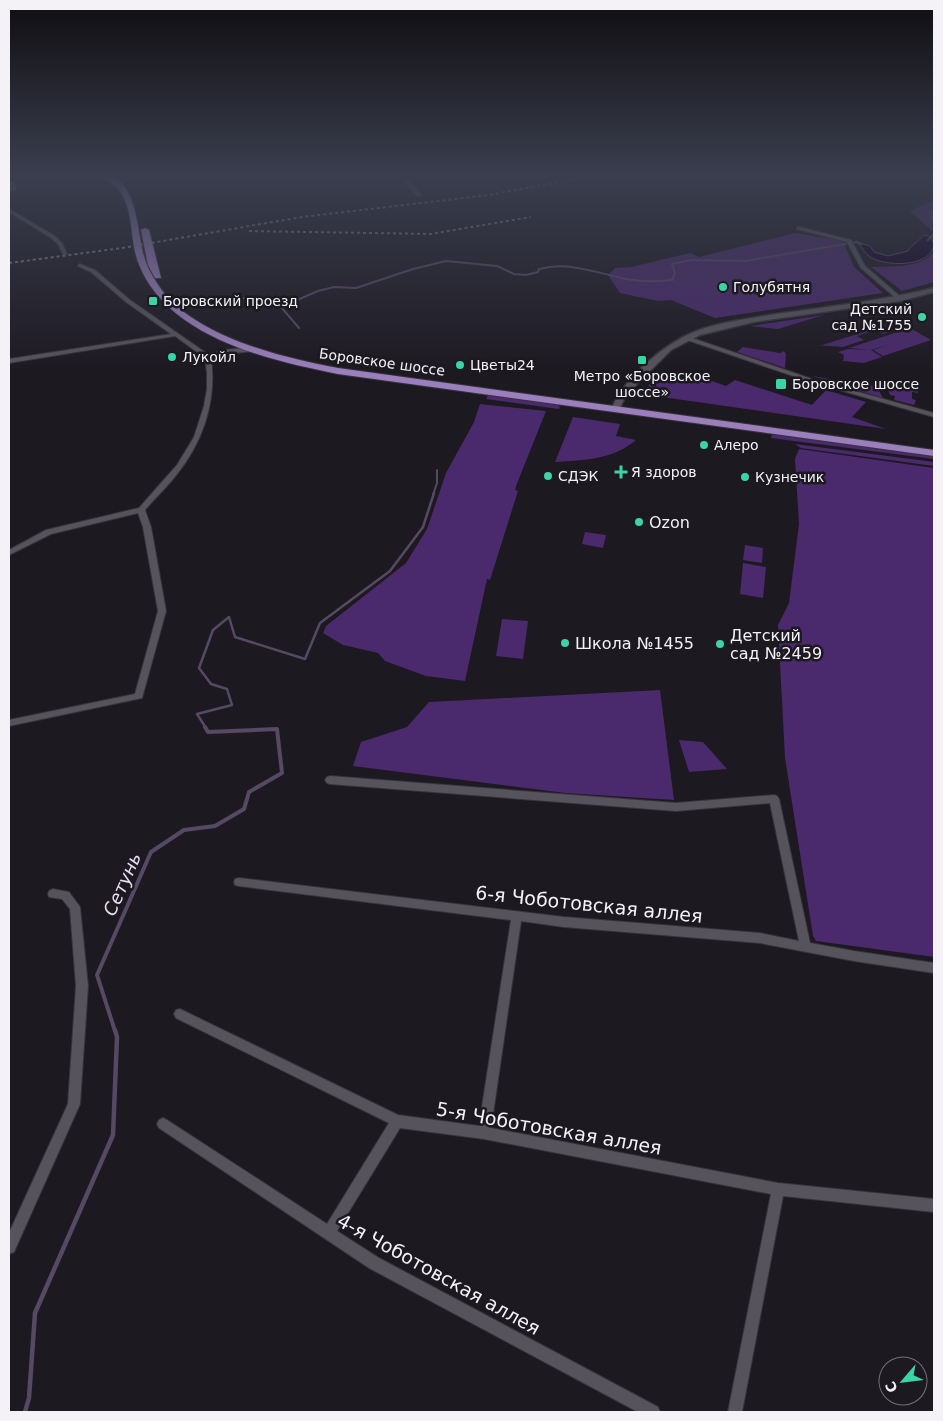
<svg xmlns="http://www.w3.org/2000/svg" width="943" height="1421" viewBox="0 0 943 1421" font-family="'DejaVu Sans',sans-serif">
  <rect width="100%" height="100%" fill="#1d1921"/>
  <path fill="#4a296c" d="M934 200V230H931L910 211Z
    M795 233 843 241 854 267 883 293 715 318 671 300 658 301 620 293 608 275 615 268 631 267 690 253 699 257Z
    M934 252V282L902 291 871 267C891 266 920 269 934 252Z
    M824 315 778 329 750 326Z
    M877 324 891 331 883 334 875 330 857 336 864 340 843 347 816 345H822L877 328 875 326Z
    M910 328 931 340 883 356 873 350 891 344 871 350 882 357 864 363 843 361 844 355 838 352 848 349 870 350 849 348Z
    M743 347 780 353 784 351 786 354 785 368 737 352Z
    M812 376 873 386 878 389 883 398Z
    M706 379 726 386 735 380 812 405 826 390 866 402 852 417 886 429 648 395 649 384Z
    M892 385 918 387V393L912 392V399L916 400 914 405 894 400 895 396 890 395 887 388Z
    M488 395 558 405 560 407 559 409 486 399Z
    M480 404 546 411 516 486 515 490 518 491 490 580 487 579 465 681 426 676 385 661 378 653 343 645 323 633 326 626 406 563 427 529 446 473 474 422Z
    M573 417 620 424 616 436 636 440C613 460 584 460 555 462Z
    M772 434 934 456V459L771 438Z
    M795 444 934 462V466L801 448Z
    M799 449 934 468V957L816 941 813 936 785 758 778 625 789 603 799 524 795 459Z
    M585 532 606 535 603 548 582 544Z
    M745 545 763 548 762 563 743 560Z
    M743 563 766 567 763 598 740 594Z
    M502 619 528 621 523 659 496 656Z
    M660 690 674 800 565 793 353 766 361 742 407 727 429 702Z
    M679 740 703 742 727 769 689 772Z"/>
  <path fill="#120124" stroke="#564963" d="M924 235 931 237 934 245C930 267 890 266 874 259 865 255 863 248 857 242L870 246 874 252 888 256 908 251C911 244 919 242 924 235Z"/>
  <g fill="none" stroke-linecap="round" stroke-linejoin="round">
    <path stroke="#564963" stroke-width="2" d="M934 211 930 212 934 223
      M928 240 934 234
      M243 298 281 307
      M299 328 281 307 318 291 334 287 356 288 413 269 446 261 497 266 514 274 526 275 538 272 539 269C569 261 597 273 626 279 641 282 656 282 672 280L675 273 672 264 692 260 745 261 857 242 861 244
      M433 495 437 483V470"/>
    <path stroke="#564963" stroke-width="2.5" d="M206 728 197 714 232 705 227 689 211 684 199 668 213 630 229 617 235 637 305 659 320 623 390 571 423 527 434 493"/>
    <path stroke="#564963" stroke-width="4" d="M115 1031 97 975 151 852 184 830 215 826 244 809 249 792 282 773 277 729 208 732 205 727"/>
    <path stroke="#564963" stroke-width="4.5" d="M25 1412 29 1398 35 1313 113 1135 117 1037 115 1030"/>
    <defs>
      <path id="street" d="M397 173H402L421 194V196H417Z
        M9 209 55 236 62 243 67 254H63L58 244 51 238 9 212Z
        M799 227 851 240 865 266 902 298V300H898L861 268 847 242 797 229V227Z
        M80 264 95 270 130 300 209 355 224 350 254 347 257 349 254 351 225 354 211 358C217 403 202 445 173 479 164 490 154 499 145 510L151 527 166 611 142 698 9 726V720L135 694 158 611 143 527 138 513 51 534 9 555V550L46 530 139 508 177 465 194 437 204 406 207 389V373L205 358 175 336 9 363V359L171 334 126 302 91 272 78 266V265Z
        M686 336 815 380 934 413V417L811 382 684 339 683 338Z
        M330 776 676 803 774 795 777 796 779 799 810 943 854 951 934 963V973L854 961 760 943 564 927 521 921 491 1128 778 1183 934 1199V1212L783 1196 742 1412H728L771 1194 484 1139 400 1128 337 1231 379 1258 658 1407 660 1412H638L369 1268 159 1128 157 1124 159 1120 163 1118 167 1120 327 1224 389 1123 176 1018 174 1014 176 1010 180 1009 398 1115 479 1126 511 920 239 886 235 885 234 882 235 879 239 878 564 917 760 933 799 941 770 803 676 811 330 784 327 783 325 780 327 777Z
        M53 889 69 892 80 907 88 986 80 1104 14 1252 9 1254V1233L68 1104 76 986 70 909 62 899 49 897 48 894 49 891Z"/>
      <path id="secondary" d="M934 288V292L900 301 754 322 700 335 671 350 626 395 619 410 612 408C624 378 664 344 694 332 717 322 758 317 783 313 834 306 884 300 934 288Z"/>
      <path id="primary" d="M98 173C138 173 136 229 144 256 147 268 154 279 161 289 196 337 283 358 338 368L934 450V456L338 374C268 360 166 337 138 262 130 240 134 213 121 193 115 184 106 180 98 173Z
        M145 228 149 230 161 278H155L148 265 141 230Z"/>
    </defs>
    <use href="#street" stroke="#36343a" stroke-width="2"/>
    <use href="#secondary" stroke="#36343a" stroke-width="3"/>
    <use href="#primary" stroke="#36343a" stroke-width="2"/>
    <use href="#street" fill="#57535d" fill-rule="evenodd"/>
    <use href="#secondary" fill="#57535d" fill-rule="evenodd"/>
    <use href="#primary" fill="#9b7fbd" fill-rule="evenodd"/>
    <path stroke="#848188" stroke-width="2" stroke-dasharray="3 3" stroke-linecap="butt" d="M720 176 728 173
      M249 231 431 234 531 217
      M9 263 122 248 302 217 489 195 607 173"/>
  </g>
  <path fill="#368a6d" d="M15 184 17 190 9 192V185Z"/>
  <path fill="#4dc59c" stroke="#368a6d" d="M9 181 15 184 9 185Z"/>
  <linearGradient id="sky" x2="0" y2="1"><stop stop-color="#100e12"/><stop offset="0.47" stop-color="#3a3e4e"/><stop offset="1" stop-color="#3a3e4e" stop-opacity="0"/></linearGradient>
  <rect width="943" height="372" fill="url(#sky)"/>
  <g fill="#3bd4a4" stroke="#1d1921" stroke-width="2">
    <circle cx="723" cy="287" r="5"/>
    <rect x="148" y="296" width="10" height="10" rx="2.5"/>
    <circle cx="922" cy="317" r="5"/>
    <circle cx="172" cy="357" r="5"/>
    <rect x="637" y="355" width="10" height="10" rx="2.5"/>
    <circle cx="460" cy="365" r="5"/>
    <rect x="775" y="378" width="12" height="12" rx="2.5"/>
    <circle cx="704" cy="445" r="5"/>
    <path d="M618.5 464.5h5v5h5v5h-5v5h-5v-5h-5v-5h5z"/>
    <circle cx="548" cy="476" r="5"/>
    <circle cx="745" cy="477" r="5"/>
    <circle cx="639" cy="522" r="5"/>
    <circle cx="565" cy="643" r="5"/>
    <circle cx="720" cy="644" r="5"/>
  </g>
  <g text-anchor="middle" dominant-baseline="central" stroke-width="5" stroke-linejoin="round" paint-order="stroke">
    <g font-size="14" fill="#f4f1f7" stroke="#1d1921" text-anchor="start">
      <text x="733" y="287">Голубятня</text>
      <text x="163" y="301">Боровский проезд</text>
      <text x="912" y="309" text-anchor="end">Детский<tspan x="912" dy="16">сад №1755</tspan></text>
      <text x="182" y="357">Лукойл</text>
      <text x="470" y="365">Цветы24</text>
      <text x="642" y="376" text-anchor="middle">Метро «Боровское<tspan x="642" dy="16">шоссе»</tspan></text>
      <text x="792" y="384">Боровское шоссе</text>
      <text x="714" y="445">Алеро</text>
      <text x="631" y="472">Я здоров</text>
      <text x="558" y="476">СДЭК</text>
      <text x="755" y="477">Кузнечик</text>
    </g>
    <g font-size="14" fill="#f4f1f7" stroke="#1d1921">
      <text transform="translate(382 362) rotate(8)">Боровское шоссе</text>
    </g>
    <g font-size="16" fill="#f4f1f7" stroke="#1d1921" text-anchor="start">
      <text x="649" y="522">Ozon</text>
      <text x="730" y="635">Детский<tspan x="730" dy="18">сад №2459</tspan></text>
      <text x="575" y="643">Школа №1455</text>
    </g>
    <g font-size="18" font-style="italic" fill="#e7def4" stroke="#1d1921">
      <text transform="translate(122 884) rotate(-66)">Сетунь</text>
    </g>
    <g font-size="19" fill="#f4f1f7" stroke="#1d1921">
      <text transform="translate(589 904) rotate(6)">6-я Чоботовская аллея</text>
      <text transform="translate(549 1128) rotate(10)">5-я Чоботовская аллея</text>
      <text transform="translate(439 1274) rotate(29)">4-я Чоботовская аллея</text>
    </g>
  </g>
  <rect width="943" height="1421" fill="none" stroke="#f4f1f7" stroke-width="20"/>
  <g transform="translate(903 1381) rotate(242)"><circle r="24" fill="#1d1921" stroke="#736f77"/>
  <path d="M0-4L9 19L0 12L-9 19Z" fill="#3bd4a4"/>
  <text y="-8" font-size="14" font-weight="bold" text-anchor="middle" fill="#f4f1f7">С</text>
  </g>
</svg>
